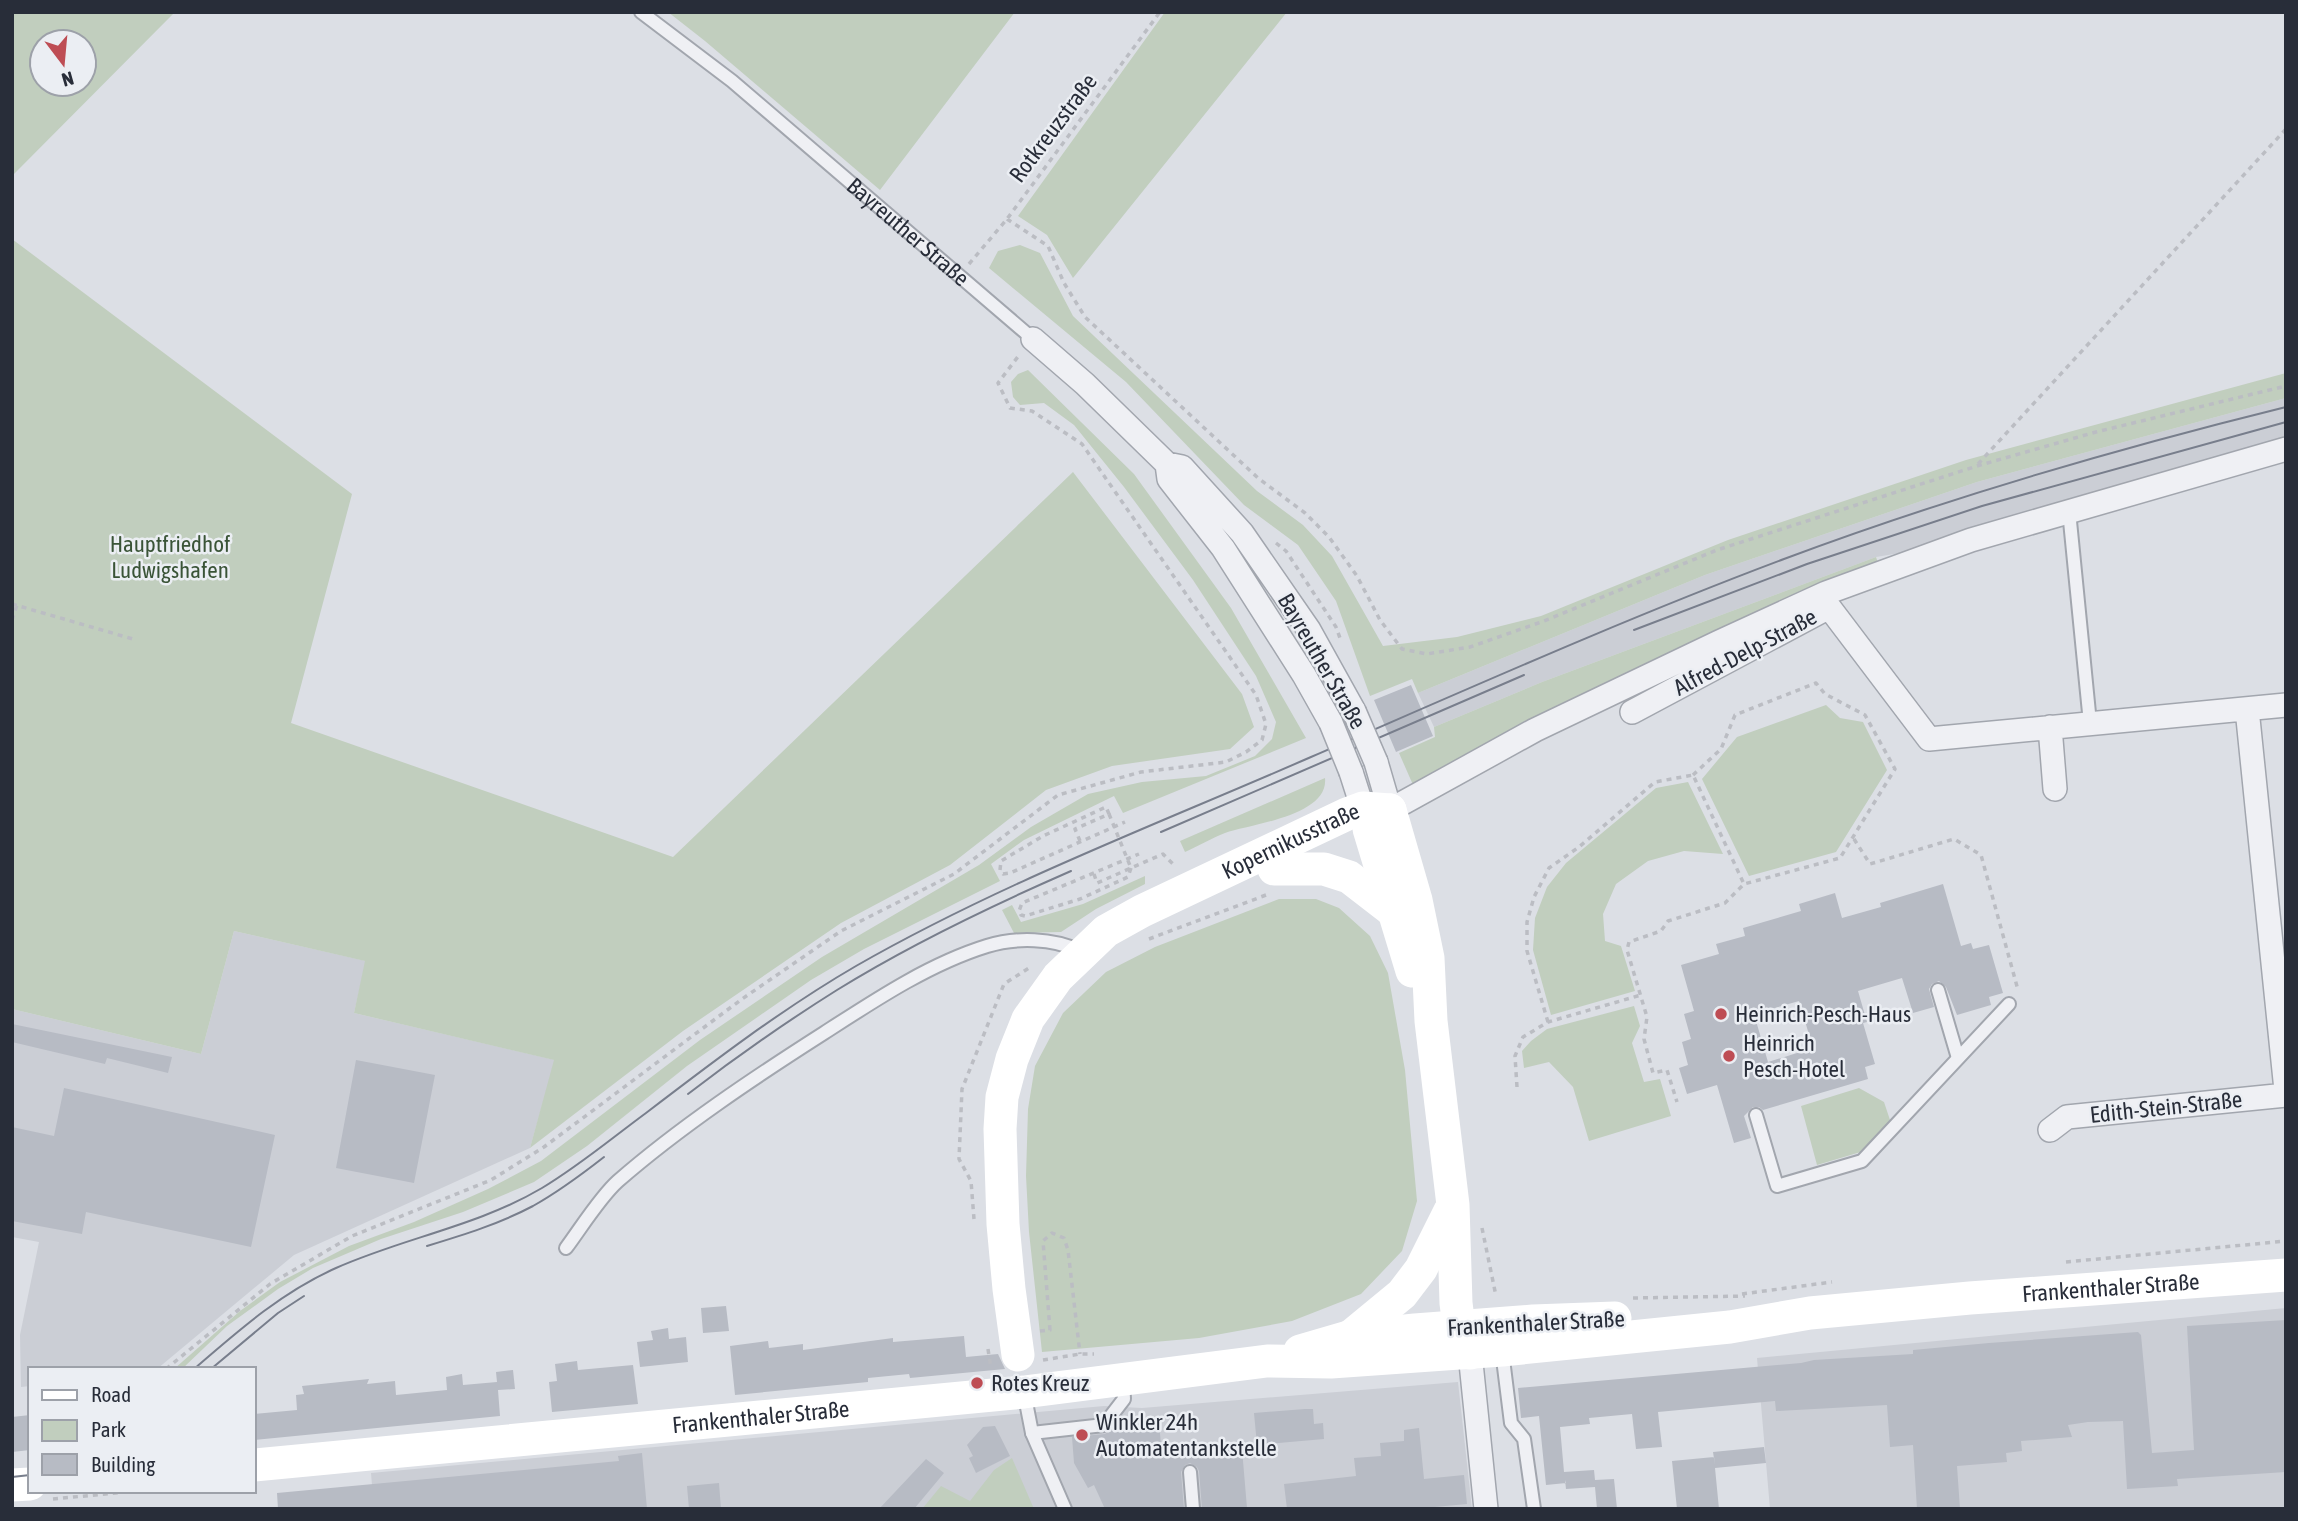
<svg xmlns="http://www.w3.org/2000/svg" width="2298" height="1521" viewBox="0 0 2298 1521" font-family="'Asap Condensed',sans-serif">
  <rect width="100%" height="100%" fill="#dcdfe5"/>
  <path fill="#cbced5" d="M2286 398V442L2202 464 1900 553 1876 557 1542 682 1434 727 1418 693 1705 575 1977 482Z
    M234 931 366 961 354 1013 555 1060 530 1148 294 1255 157 1369H30V1386L21 1387 20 1335 39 1242 12 1237V1009L201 1054Z
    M2286 1308V1509H1770L1757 1358Z
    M1458 1382 1472 1509H374L371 1473 1104 1406 1142 1408Z"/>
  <path fill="#c1cebe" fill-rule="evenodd" d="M12 12H175L12 176ZM42 42H84V84H42Z
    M668 12H1015L880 190 705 41Z
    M1165 12H1287L1073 278 1047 235 1018 216Z
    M12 239 352 494 291 723 673 857 1073 472 1242 694 1254 727 1230 749 1112 766 1046 790 950 865 841 923 683 1031 530 1148 554 1060 354 1013 365 961 234 931 201 1054 12 1009Z
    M1020 245 1040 253 1073 316 1257 491 1303 525 1332 556 1383 646 1457 637 1541 616 1728 540 1966 460 2286 373V398L1977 482 1705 575 1418 693 1412 679 1370 696 1336 601 1298 545 1244 505 1126 382 989 268 998 251Z
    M1028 370 1134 474 1231 608 1306 738 1123 813 1114 796 1024 840 991 864 1000 881 864 949 811 980 687 1066 587 1146 534 1182 463 1212 381 1239 313 1268 278 1289 227 1326 182 1369H174L240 1311 280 1282 349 1246 414 1222 488 1189 541 1161 700 1040 822 957 979 865 1031 827 1088 794 1142 782 1206 776 1255 756 1272 739 1276 722 1256 676 1193 580 1124 487 1074 425 1044 403 1020 405 1013 397 1011 382 1018 374Z
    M1876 557 1878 563 1540 734 1421 803 1399 753 1435 737 1434 727 1542 682Z
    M1826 705 1840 718 1863 722 1887 770 1836 852 1749 876 1702 779 1737 737Z
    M1325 778C1329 816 1251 824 1225 833 1212 838 1198 846 1185 852L1180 841Z
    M1688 782 1723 854 1684 851 1648 861 1616 884 1603 914 1605 941 1621 946 1635 991 1551 1015 1533 950 1535 918 1547 887 1566 863 1656 788Z
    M1145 876V884L1096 909 1061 932 1014 933 1002 910 1012 905 1021 922 1083 904Z
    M1279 899H1316L1339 908 1370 936 1388 973 1405 1070 1417 1201 1402 1251 1361 1294 1292 1321 1199 1338 1042 1352 1029 1232 1026 1176 1028 1109 1035 1066 1063 1013 1106 972 1155 947Z
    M1634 1006 1640 1026 1632 1043 1644 1082 1660 1079 1671 1116 1589 1141 1573 1087 1549 1062 1524 1068 1522 1051 1531 1041 1547 1029Z
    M1859 1088 1884 1102 1890 1120 1864 1151 1817 1165 1801 1106Z
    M1012 1458 1034 1509H922L941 1486 970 1501 994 1470Z"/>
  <path fill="#b7bbc4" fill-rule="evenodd" d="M1411 685 1433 736 1396 752 1374 700Z
    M1943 884 1961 946 1971 943 1973 949 1989 945 2003 993 1989 997 1991 1005 1957 1015 1946 987 1939 981 1932 984 1929 989 1934 1007 1913 1013 1902 978 1858 991 1867 1022 1863 1023 1875 1064 1865 1067 1868 1079 1763 1110 1759 1107H1753L1744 1116 1751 1138 1734 1143 1717 1085 1687 1094 1679 1068 1688 1065 1682 1042 1691 1039 1684 1014 1694 1011 1681 965 1719 954 1716 944 1745 936 1743 928 1801 911 1799 904 1835 893 1842 918 1881 907 1880 903ZM1799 1001 1813 1048 1768 1062 1754 1014Z
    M12 1024 172 1057 168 1073 107 1058 105 1064 12 1042Z
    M356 1060 435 1075 414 1183 336 1168Z
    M64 1088 275 1135 251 1247 86 1212 82 1234 12 1221V1127L54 1136Z
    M726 1306 729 1331 703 1333 701 1308Z
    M2286 1320V1472L2177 1479 2178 1486 2127 1489 2123 1421 2088 1422 2068 1425 2072 1437 2021 1441 2022 1451 2006 1453 2007 1462 1957 1466 1960 1509H1917L1913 1445 1890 1447 1887 1405 1776 1411 1775 1401 1658 1412 1662 1447 1636 1449 1632 1414 1589 1418 1590 1424 1560 1427 1564 1472 1594 1470 1595 1480 1614 1479 1617 1509H1597L1595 1487 1566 1489 1565 1480 1566 1483 1546 1485 1539 1416 1521 1418 1518 1388 1801 1363 1814 1360 1913 1354V1350L1989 1343 2138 1332 2141 1335 2152 1453 2194 1450 2187 1326Z
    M668 1328 669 1339 686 1337 688 1362 640 1367 637 1342 653 1340 651 1331Z
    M964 1336 966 1357 998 1354 1005 1369 910 1378 909 1374 868 1378V1382L735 1395 730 1346 768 1341 769 1348 803 1344V1350L893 1338V1342Z
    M577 1361 578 1370 633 1365 638 1404 552 1412 549 1382 557 1381 555 1364Z
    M513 1370 515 1389 498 1390 500 1416 254 1440V1414L297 1410 296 1395 304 1394 302 1386 369 1379 367 1384 395 1381 396 1395 447 1390 446 1377 462 1374 463 1385 497 1382 496 1372Z
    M1305 1409H1313L1314 1424 1323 1423 1324 1439 1257 1445 1254 1413Z
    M30 1415V1450L12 1452V1417Z
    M1159 1422 1162 1456 1242 1449 1247 1508 1202 1509 1199 1471 1197 1467 1190 1463 1185 1465 1181 1472 1184 1509H1105L1094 1485 1088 1488 1074 1463 1072 1437 1105 1434 1114 1426Z
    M995 1426 1010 1456 976 1473 969 1458 973 1456 967 1445 983 1427Z
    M1419 1428 1424 1479 1464 1475 1467 1504 1413 1509H1287L1284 1484 1356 1476 1354 1458 1381 1456 1380 1443 1404 1441V1430Z
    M1764 1447 1766 1463 1715 1468 1719 1509H1677L1672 1461 1714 1457 1715 1465 1713 1452Z
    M642 1453 647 1509H278L277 1493 619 1461 618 1456Z
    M926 1459 944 1473 914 1509H879Z
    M719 1483 721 1509H689L687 1486Z"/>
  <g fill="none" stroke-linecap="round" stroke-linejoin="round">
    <defs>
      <g id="lane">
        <path id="s1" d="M641 12 732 81 1033 339"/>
        <path d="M2069 511 2090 723"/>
        <path d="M1938 990 1958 1058"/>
        <path d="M1756 1115 1777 1186 1862 1161 2009 1004"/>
        <path d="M566 1248C581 1228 600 1197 618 1181 680 1127 755 1077 824 1033 875 1000 929 964 987 946 1016 937 1053 938 1080 951"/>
        <path d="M1502 1351 1511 1423 1524 1439 1534 1509"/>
        <path d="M1024 1392 1032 1433 1065 1509"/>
        <path d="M1032 1433 1104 1425 1124 1399 1123 1380"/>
        <path d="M1190 1472 1193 1509"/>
      </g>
      <path id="street" d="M1033 339 1085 384 1167 464 1182 467 1242 533 1309 630 1354 711
        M1167 464 1169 479 1223 548 1304 675 1331 723
        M2247 709 2286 1090
        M1632 712 1829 607 1929 739 2286 705
        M2050 727 2055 789
        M1376 762 1390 810 1535 730 1719 642 1826 593 1971 540 2286 449
        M1351 772 1367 822
        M2050 1130 2067 1117 2286 1095
        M1470 1353 1486 1509"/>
    </defs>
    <use href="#lane" stroke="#a2a6ae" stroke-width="16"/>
    <use href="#street" stroke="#a2a6ae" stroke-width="26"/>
    <path stroke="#bbbdc3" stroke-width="3.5" stroke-dasharray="5 5" stroke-linecap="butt" d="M1007 219 1048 246 1064 283 1085 317 1258 478 1305 513 1329 537 1357 576 1380 620 1402 649 1427 654 1470 647 1544 621 1717 550 1977 466 2096 432 2286 386
      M969 264 1007 219 1160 12
      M1978 464 2286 129
      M1276 543 1286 551 1336 627 1340 638
      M12 604 133 639
      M12 620 17 605
      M1693 775 1721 749 1735 715 1816 683 1825 694 1865 715 1895 769 1840 858 1744 884
      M1854 839 1870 864 1954 839 1981 855 2018 990
      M1080 841 1075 829 1109 814 1106 807 1043 836 1001 861 1000 870 1003 874 1010 873 1125 822
      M1131 868 1128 877 1080 899 1025 916 1021 915 1019 911 1022 903 1139 854
      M1094 874 1097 883 1163 854 1175 866
      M1149 939 1266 895
      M1548 1022 1527 951V922L1534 897 1549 868 1579 847 1655 782 1693 775 1744 884 1725 903 1668 921 1661 931 1629 942 1627 950 1647 1017 1644 1039 1653 1073 1667 1070 1677 1102
      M1517 1087 1515 1056 1523 1037 1548 1022 1641 995
      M974 1219 971 1181 959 1159 962 1089 1004 984 1032 966
      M1482 1228 1496 1296
      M2066 1262 2286 1241
      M1742 1294 1832 1282
      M1633 1298 1745 1296
      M1040 1331 1050 1330 1043 1241 1052 1233 1064 1238 1068 1250 1080 1354
      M988 1349 991 1369
      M1043 1360 1080 1354H1094
      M166 1369 270 1284 352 1236 491 1180 544 1147 742 999 841 931 954 874 1058 795 1141 772 1226 762 1246 752 1262 740 1266 724 1256 695 1082 444 1032 411 1010 408 998 383 1020 354
      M53 1499 137 1491"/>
    <use href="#lane" stroke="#eff0f4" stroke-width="12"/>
    <use href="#street" stroke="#eff0f4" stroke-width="23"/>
    <g stroke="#fff" stroke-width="33">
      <path d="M1390 810 1416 900 1428 958 1431 1021 1453 1205 1456 1303 1459 1327 1470 1353"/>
      <path d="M1369 829 1412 971"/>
      <path d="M1274 869H1324L1349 877 1393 911"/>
      <path d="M1351 1336 1402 1294 1421 1269 1450 1211"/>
      <path d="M1300 1351 1348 1337 1415 1330 1533 1321 1615 1318"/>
      <path id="s2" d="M1018 1355 1009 1289 1003 1224 1000 1129 1002 1097 1012 1059 1028 1019 1058 977 1106 931 1142 911 1347 814 1363 808 1390 810"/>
      <path id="s3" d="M254 1465 1024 1392 1267 1361 1331 1362 1502 1350 1730 1327 1810 1313 1970 1298 2286 1275"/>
      <path d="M12 1485 30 1484"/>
    </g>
    <path stroke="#787e8c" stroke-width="2" d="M1634 630 1807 564 1982 506 2286 422
      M1161 832 1524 675
      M688 1094C736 1057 786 1022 837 990 911 944 991 906 1071 871
      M427 1246C463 1235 499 1224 533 1206 558 1192 581 1175 604 1157
      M194 1369C239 1330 282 1292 336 1268 403 1238 478 1226 542 1188 579 1166 612 1138 646 1113 714 1061 782 1009 856 966 1001 883 1158 824 1311 757 1468 689 1624 619 1784 559 1947 498 2116 449 2286 407
      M211 1369 278 1313 304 1296
      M12 1477 30 1475"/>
    <defs>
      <path id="street-bridge" d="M1354 711 1376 762
        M1331 723 1351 772"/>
    </defs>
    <use href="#street-bridge" stroke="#a2a6ae" stroke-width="26" stroke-linecap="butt"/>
    <path stroke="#bbbdc3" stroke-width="3.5" stroke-dasharray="5 5" stroke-linecap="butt" d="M1109 814 1131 868"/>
    <use href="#street-bridge" stroke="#eff0f4" stroke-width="23"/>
  </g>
  <g fill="#be4d54" stroke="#ebeef3" stroke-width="2.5">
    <circle cx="1721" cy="1014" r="7"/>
    <circle cx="1729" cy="1056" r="7"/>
    <circle cx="977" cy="1383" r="7"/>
    <circle cx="1082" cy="1435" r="7"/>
  </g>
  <g text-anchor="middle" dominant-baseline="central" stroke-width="5" stroke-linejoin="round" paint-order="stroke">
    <g font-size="23" fill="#282d39" stroke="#ebeef3">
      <text transform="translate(1053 128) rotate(-53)">Rotkreuzstraße</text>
      <text stroke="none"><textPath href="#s1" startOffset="346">Bayreuther Straße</textPath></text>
      <text transform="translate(1745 652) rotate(-28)">Alfred-Delp-Straße</text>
      <text transform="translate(1322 661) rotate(60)">Bayreuther Straße</text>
      <text stroke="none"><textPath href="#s2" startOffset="665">Kopernikusstraße</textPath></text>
      <text transform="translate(2166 1107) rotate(-6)">Edith-Stein-Straße</text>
      <text stroke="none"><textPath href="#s3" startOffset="1866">Frankenthaler Straße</textPath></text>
      <text transform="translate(1536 1323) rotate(-3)">Frankenthaler Straße</text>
      <text stroke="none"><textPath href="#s3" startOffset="509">Frankenthaler Straße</textPath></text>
    </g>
    <g font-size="23" fill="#3a5437" stroke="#ebeef3">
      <text x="170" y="544">Hauptfriedhof<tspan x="170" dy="26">Ludwigshafen</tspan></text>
    </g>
    <g font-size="23" fill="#282d39" stroke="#ebeef3" text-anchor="start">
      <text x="1735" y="1014">Heinrich-Pesch-Haus</text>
      <text x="1743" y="1043">Heinrich<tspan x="1743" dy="26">Pesch-Hotel</tspan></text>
      <text x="991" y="1383">Rotes Kreuz</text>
      <text x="1096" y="1422">Winkler 24h<tspan x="1096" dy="26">Automatentankstelle</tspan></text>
    </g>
  </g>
  <rect width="2298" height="1521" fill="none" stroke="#282d39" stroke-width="28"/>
  <rect x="28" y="1367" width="228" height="126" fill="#ebeef3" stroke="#9da1a9" stroke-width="2"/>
  <rect x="42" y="1390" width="35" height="10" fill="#ffffff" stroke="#9da1a9" stroke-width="2"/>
  <text x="91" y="1402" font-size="21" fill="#282d39">Road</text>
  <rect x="42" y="1420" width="35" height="21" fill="#c1cebe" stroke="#9da1a9" stroke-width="2"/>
  <text x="91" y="1437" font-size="21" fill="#282d39">Park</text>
  <rect x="42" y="1454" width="35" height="21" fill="#b7bbc4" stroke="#9da1a9" stroke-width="2"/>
  <text x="91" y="1472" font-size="21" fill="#282d39">Building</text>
  <g transform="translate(63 63) rotate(164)"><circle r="33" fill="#ebeef3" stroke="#9da1a9" stroke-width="2"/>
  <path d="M0-5L12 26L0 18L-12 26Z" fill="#be4d54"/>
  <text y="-10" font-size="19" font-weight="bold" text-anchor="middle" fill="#282d39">N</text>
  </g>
</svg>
